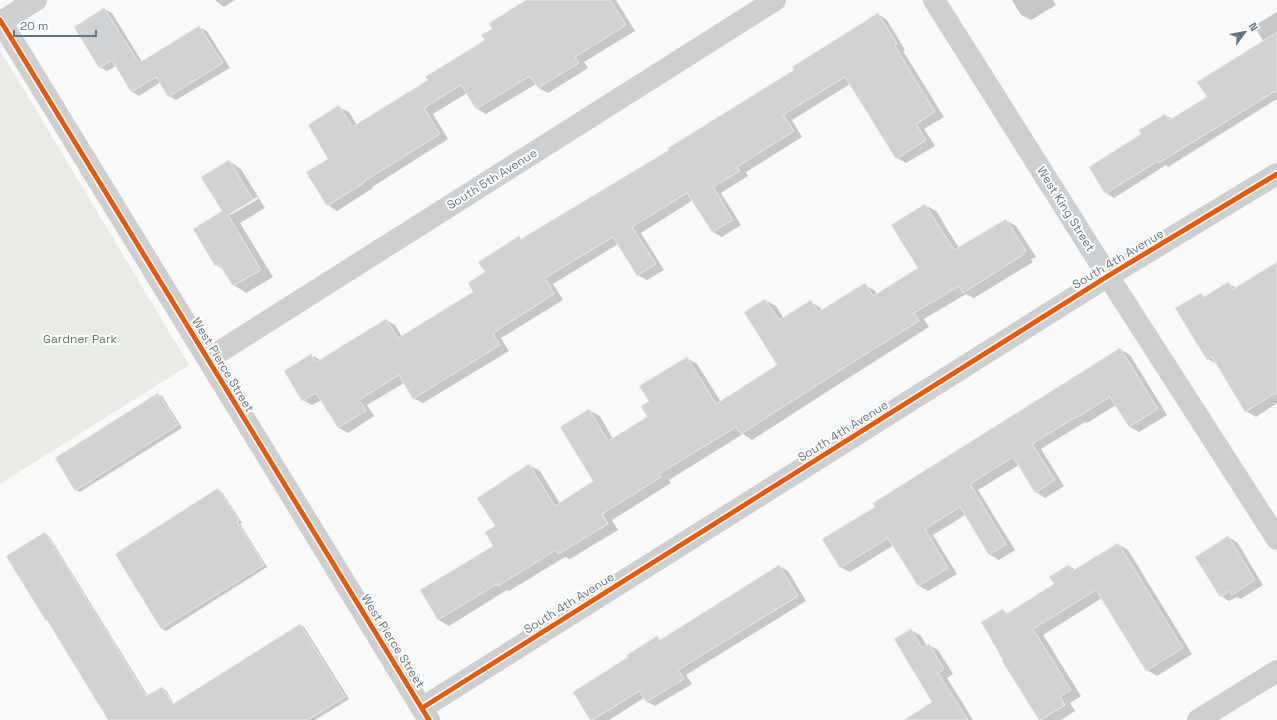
<svg xmlns="http://www.w3.org/2000/svg" width="1277" height="720" viewBox="0 0 1277 720" font-family="'Space Grotesk',sans-serif">
  <rect width="100%" height="100%" fill="#f9f9f9"/>
  <path fill="#e8ebe6" d="M0 50 189 365 0 484Z"/>
  <path fill="#0003" fill-rule="evenodd" d="M215 0H235L224 7Z
    M527 0H616L635 31 584 62 588 68 548 93 539 88 536 84 486 114 477 109 467 93 433 114 448 139 372 187 373 188 337 211 328 205 329 159 339 107 349 112 357 125 429 80 486 41 494 29Z
    M1012 0H1053L1056 5 1031 20 1021 15Z
    M104 9 112 13 142 62 199 27 207 31 230 68 176 100 169 96 161 82 139 96 132 92 116 66 107 71 100 67Z
    M1277 12V99L1168 167 1166 165 1114 198 1106 193 1143 135 1165 115 1173 119 1208 97 1264 42 1254 26Z
    M878 14 887 20 905 50 903 51 944 117 924 129 935 146 906 163 897 158 850 84 792 120 802 137 746 172 748 176 721 193 741 225 722 237 713 232 693 200 641 233 664 270 647 280 638 275 618 244 553 284 563 300 501 338 509 351 423 403 413 398 404 383 367 405 374 416 348 433 339 428 322 400 312 405 303 400 311 355 321 360 386 320 395 325 402 337 475 292 486 273 519 238 522 240 670 150 795 70Z
    M229 161 241 169 265 208 240 223 273 277 246 293 234 285 224 270 216 265ZM257 197 258 199 231 215V213Z
    M925 205 936 211 959 248 1006 220 1016 226 1036 257 1031 259 1033 262 974 298 966 294 924 319 929 327 861 370 752 440 743 434 669 480 671 483 612 520 618 530 570 559 565 557 509 591 507 590 449 626 439 620 421 591 494 546 496 526 529 465 540 471 560 504 595 482 589 410 600 416 613 439 648 417 650 402 687 358 697 364 721 402 779 366 765 300 776 306 784 319 811 302 821 308 823 311 865 285 875 291 878 295 919 268Z
    M1277 267V403L1256 417 1246 411 1218 365 1208 359 1201 294 1206 297 1228 283 1236 288Z
    M1120 349 1130 355 1167 415 1139 432 1130 427 1116 405 1087 423 1085 422 1041 449 1064 486 1045 498 1036 492 1019 465 978 490 1015 550 999 560 989 554 965 515 933 535 957 574 928 591 919 586 894 545 850 572 840 567 876 507Z
    M158 394 162 396 182 428 80 492 76 490Z
    M218 489 222 492 242 523 240 524 267 567 166 631 162 629 117 554Z
    M45 533 49 536 148 696 162 688 166 690 174 704 300 625 304 627 349 699 315 720H110Z
    M1228 537 1237 542 1263 585 1241 599 1237 597 1229 601 1221 596 1196 557Z
    M1118 544 1128 550 1192 654 1157 676 1147 670 1102 598 1043 635 1081 696 1070 703 1075 711 1061 720H1040L1003 610 1009 614 1055 585 1069 566 1076 570Z
    M779 566 788 571 806 601 686 675 692 684 655 706 646 701 644 698 609 720H591L629 658 657 637 662 640Z
    M911 630 920 635 927 646 929 645 938 650 953 674 947 678 973 720H906L933 703Z"/>
  <path fill="#d0d2d3" stroke="#e8e8e8" d="M526 0H610L626 25 575 57 579 63 538 88 530 76 476 109 461 85 424 108 440 134 363 182 364 183 327 206 306 172 328 159 308 125 339 105 352 127 428 80 425 77 485 40 481 35 492 29 489 23Z
    M104 8 139 63 199 26 223 63 168 97 156 77 131 92 112 60 99 68 74 27Z
    M878 13 897 44 895 46 935 112 916 124 926 140 896 159 845 77 783 115 794 131 737 167 740 171 713 187 733 220 712 232 687 193 632 227 656 264 637 276 613 237 545 278 554 294 493 333 500 345 413 399 399 375 359 400 366 411 338 428 316 393 302 401 284 371 311 354 316 362 386 319 398 338 473 292 468 283 485 272 478 262 519 236 521 239 669 150 668 148 794 70 792 67Z
    M1277 32V90L1159 163 1158 161 1105 194 1089 167 1141 134 1139 130 1165 114 1169 120 1207 97 1197 82Z
    M229 160 253 200 228 215 261 270 233 286 219 264 215 266 193 229 222 211 201 177Z
    M925 204 954 250 1006 219 1026 251 1022 253 1023 255 963 293 959 286 914 313 919 321 850 364 741 434 736 427 659 474 661 477 602 514 608 524 558 554 556 550 498 586 497 584 438 620 420 590 493 546 485 532 495 526 477 498 529 464 555 506 593 481 560 427 589 409 608 441 647 417 641 406 649 401 639 386 687 357 716 404 777 365 744 312 765 299 779 320 811 300 818 312 865 283 873 296 918 268 891 225Z
    M1277 262V392L1245 412 1212 357 1207 360 1175 308 1201 293 1204 297 1228 282 1233 289Z
    M1120 348 1158 409 1129 427 1110 397 1076 418V417L1032 444 1055 480 1035 493 1013 457 970 484 1006 544 989 555 960 507 925 529 948 568 918 586 888 538 840 568 822 539 875 507 873 503Z
    M158 393 178 425 75 491 55 458Z
    M218 488 239 521 237 522 264 565 161 629 115 554Z
    M45 532 146 696 162 687 173 704 300 624 345 697 308 720H108L47 620 46 621 6 556Z
    M1228 536 1255 580 1232 595 1230 591 1220 597 1195 557Z
    M1118 543 1183 648 1146 671 1096 590 1033 629 1071 690 1060 697 1065 705 1041 720H1039L1002 661 1003 660 981 622 1003 609 1006 614 1054 584 1049 577 1068 565 1072 571Z
    M779 565 798 596 678 670 684 679 646 702 639 691 593 720H590L573 692 628 657 627 655 657 636 660 640Z
    M911 629 922 648 929 644 944 669 938 673 968 720H904L932 702 894 639Z"/>
  <g fill="none" stroke-linecap="round" stroke-linejoin="round">
    <path stroke="#cecfd0" stroke-width="22" d="M934 0 1108 276 1277 539
      M0 20 429 720
      M1 22 36 0
      M208 359 775 0
      M422 708 1108 276 1277 174"/>
    <path stroke="#cecfd0" stroke-width="22" d="M1198 720 1277 671"/>
    <defs>
      <path id="cycleway" d="M0 20 429 720
        M422 708 1108 276 1277 174"/>
    </defs>
    <use href="#cycleway" stroke="#fff" stroke-width="8"/>
    <use href="#cycleway" stroke="#e8590c" stroke-width="5"/>
  </g>
  <g text-anchor="middle" dominant-baseline="central" stroke-width="4" stroke-linejoin="round" paint-order="stroke">
    <g font-size="12" fill="#657683" stroke="#fff">
      <text transform="translate(492 179) rotate(-32)">South 5th Avenue</text>
      <text transform="translate(1066 209) rotate(58)">West King Street</text>
      <text transform="translate(1118 259) rotate(-31)">South 4th Avenue</text>
      <text transform="translate(223 365) rotate(59)">West Pierce Street</text>
      <text transform="translate(843 431) rotate(-32)">South 4th Avenue</text>
      <text transform="translate(569 603) rotate(-32)">South 4th Avenue</text>
      <text transform="translate(393 641) rotate(58)">West Pierce Street</text>
    </g>
    <g font-size="12" fill="#687a64" stroke="#fff">
      <text x="80" y="339">Gardner Park</text>
    </g>
  </g>
  <g transform="translate(1245 32) rotate(58)" stroke="#ffffff" stroke-width="3" paint-order="stroke">
  <path d="M0-3L7 15L0 10L-7 15Z" fill="#657683"/>
  <text y="-6" font-size="11" font-weight="bold" text-anchor="middle" fill="#657683">N</text>
  </g>
  <path d="M14 30v6h82v-6" fill="none" stroke="#657683" stroke-width="2"/>
  <text x="20" y="30" font-size="12" fill="#657683" stroke="#ffffff" stroke-width="3" paint-order="stroke">20 m</text>
</svg>
